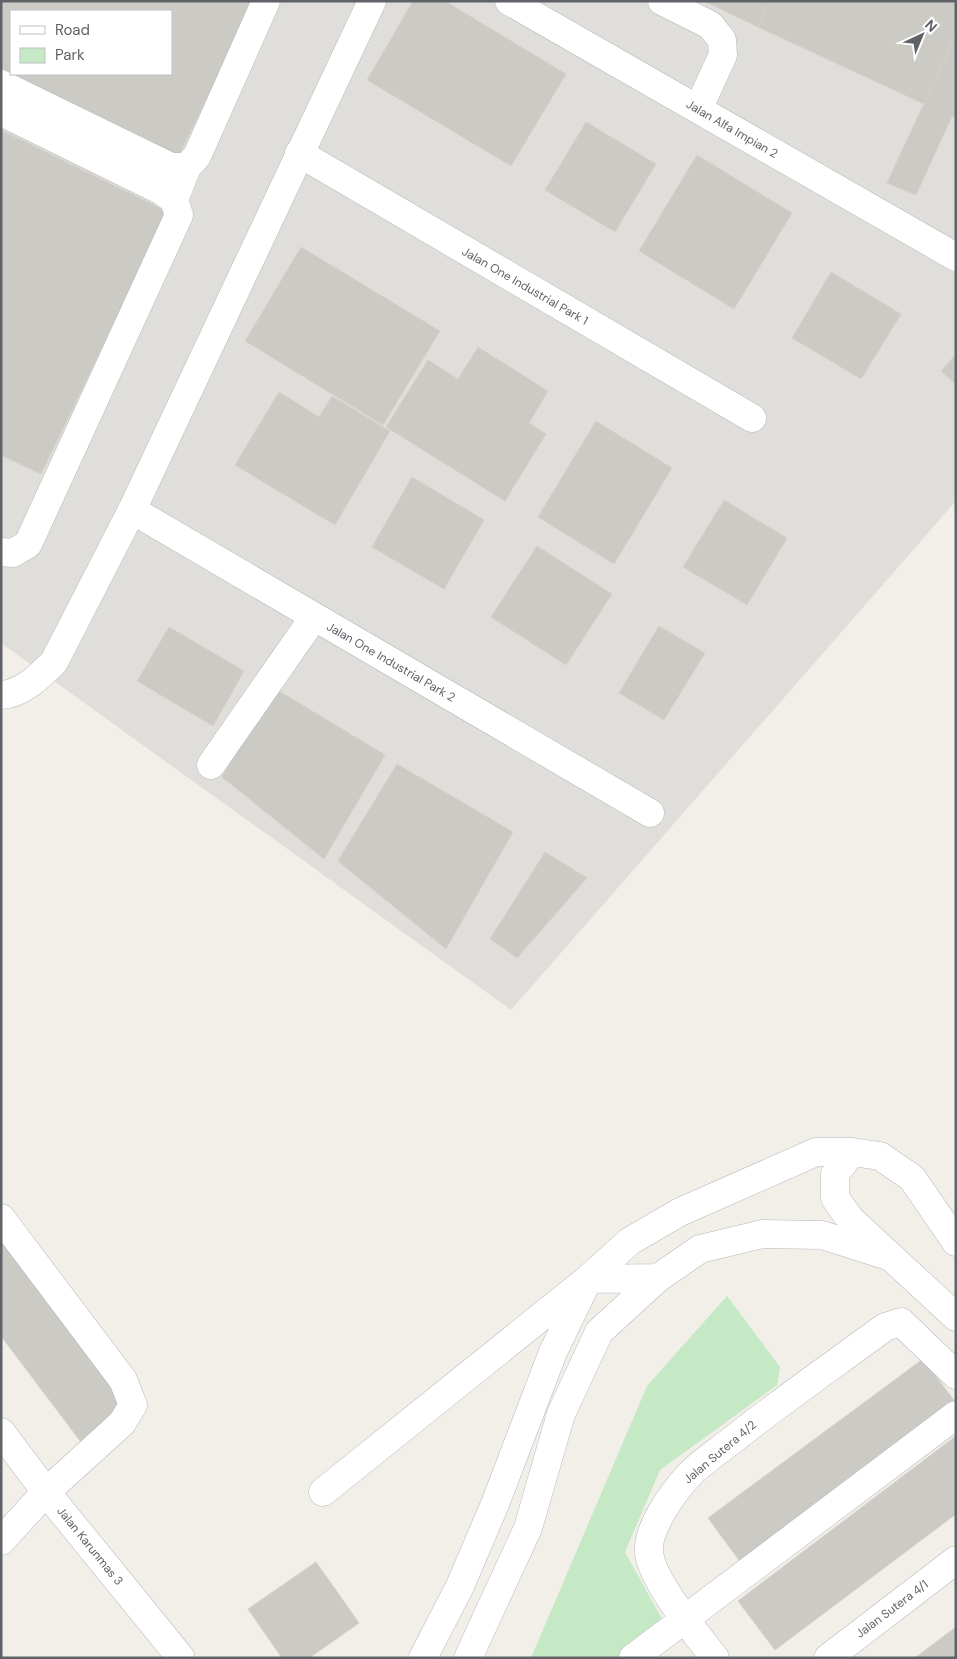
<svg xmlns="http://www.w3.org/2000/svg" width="957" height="1659" viewBox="0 0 957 1659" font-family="'DM Sans',sans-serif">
  <rect width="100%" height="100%" fill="#f1efe8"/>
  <path fill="#e0deda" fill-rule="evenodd" d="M1 1H956V501L511 1010 1 643ZM11 11H171V74H11Z"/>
  <path fill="#c5e8c5" d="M727 1296 780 1367 777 1385 660 1470 625 1552 663 1621 616 1658H531L647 1386Z"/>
  <path fill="#cccac5" stroke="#d6d1c6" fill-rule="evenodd" d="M1 1H255L177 159 1 72ZM11 11H171V74H11Z
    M413 1H445L566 74 511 166 367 80Z
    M704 1H770L758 27Z
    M770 1H956V35L924 104 758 27Z
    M956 35V118L952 116 916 195 887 183Z
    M586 122 656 164 615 232 545 190Z
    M1 130 168 212 41 474 1 455Z
    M697 155 792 213 734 309 639 251Z
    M301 247 440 331 383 425 245 341Z
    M831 272 901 314 861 379 792 338Z
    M478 347 548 391 529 423 546 434 505 501 386 427 428 360 458 379Z
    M956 354V385L941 371Z
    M279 392 319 417 332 396 390 431 335 525 235 465Z
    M596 421 672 468 614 564 538 517Z
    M412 477 484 520 444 589 372 547Z
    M724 500 787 538 747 605 683 567Z
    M537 546 612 594 566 665 491 617Z
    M659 626 705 653 664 720 619 693Z
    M169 627 244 671 213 726 137 681Z
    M274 688 385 755 324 859 222 777Z
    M397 764 513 832 446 949 338 861Z
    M545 852 587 878 517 958 490 939Z
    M1 1234 130 1405 81 1442 1 1336Z
    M923 1359 956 1403 744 1567 708 1518Z
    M956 1436V1514L775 1650 738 1601Z
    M316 1562 359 1623 309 1658H282L248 1609Z
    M956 1627V1658H915Z"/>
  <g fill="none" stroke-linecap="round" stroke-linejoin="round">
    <defs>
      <path id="minor" d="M509 1 956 257
        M662 1 710 25 722 40 723 55 698 109
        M1 84 171 167H187
        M1 112 162 191 174 200 179 215 28 544 13 553 1 552
        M299 153 752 418
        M174 200 187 167 197 156 266 1
        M132 510 650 813
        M1 695C22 694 40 676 54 662L132 510 372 1
        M211 765 314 617
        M852 1152 835 1174V1198L850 1219 956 1317
        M1 1218 123 1380 133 1405 122 1423 46 1492 1 1541
        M588 1279 658 1278
        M1 1432 46 1492 181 1658
        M323 1492 588 1279 630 1241 680 1212 816 1152H852L880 1156 912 1178 956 1242
        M423 1658 460 1586 495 1504 553 1352 585 1286
        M468 1658 528 1528 561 1414 599 1332 658 1278 700 1249 762 1234 822 1235 891 1257
        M633 1658 956 1415
        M715 1658C697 1635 651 1580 649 1552 647 1528 673 1493 688 1476 701 1462 720 1450 735 1438 784 1399 835 1364 885 1327L901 1322 956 1375
        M828 1658 956 1560"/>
    </defs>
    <use href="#minor" stroke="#b5b8bc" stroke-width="29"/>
    <use href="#minor" stroke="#fff" stroke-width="28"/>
  </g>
  <g text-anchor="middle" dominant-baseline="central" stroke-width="4" stroke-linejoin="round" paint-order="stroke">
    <g font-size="12" fill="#5f6368" stroke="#fff">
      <text transform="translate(732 129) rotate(30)">Jalan Alfa Impian 2</text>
      <text transform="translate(525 286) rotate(30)">Jalan One Industrial Park 1</text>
      <text transform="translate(391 662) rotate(30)">Jalan One Industrial Park 2</text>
      <text transform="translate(720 1452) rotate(-40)">Jalan Sutera 4/2</text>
      <text transform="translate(90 1546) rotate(51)">Jalan Karunmas 3</text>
      <text transform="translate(892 1609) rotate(-37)">Jalan Sutera 4/1</text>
    </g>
  </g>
  <rect width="957" height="1659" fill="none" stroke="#5f6368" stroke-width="5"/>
  <rect x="10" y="10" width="162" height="65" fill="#ffffff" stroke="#bfc1c3"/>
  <rect x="20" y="26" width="25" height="8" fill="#ffffff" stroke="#bfc1c3"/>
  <text x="55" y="35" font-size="15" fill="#5f6368">Road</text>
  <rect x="20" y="48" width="25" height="15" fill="#c5e8c5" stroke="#bfc1c3"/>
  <text x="55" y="60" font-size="15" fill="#5f6368">Park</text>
  <g transform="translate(922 35) rotate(44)" stroke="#ffffff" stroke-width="4" paint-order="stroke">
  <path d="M0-4L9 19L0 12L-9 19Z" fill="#5f6368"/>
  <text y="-8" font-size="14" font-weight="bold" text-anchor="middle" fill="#5f6368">N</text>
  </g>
</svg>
